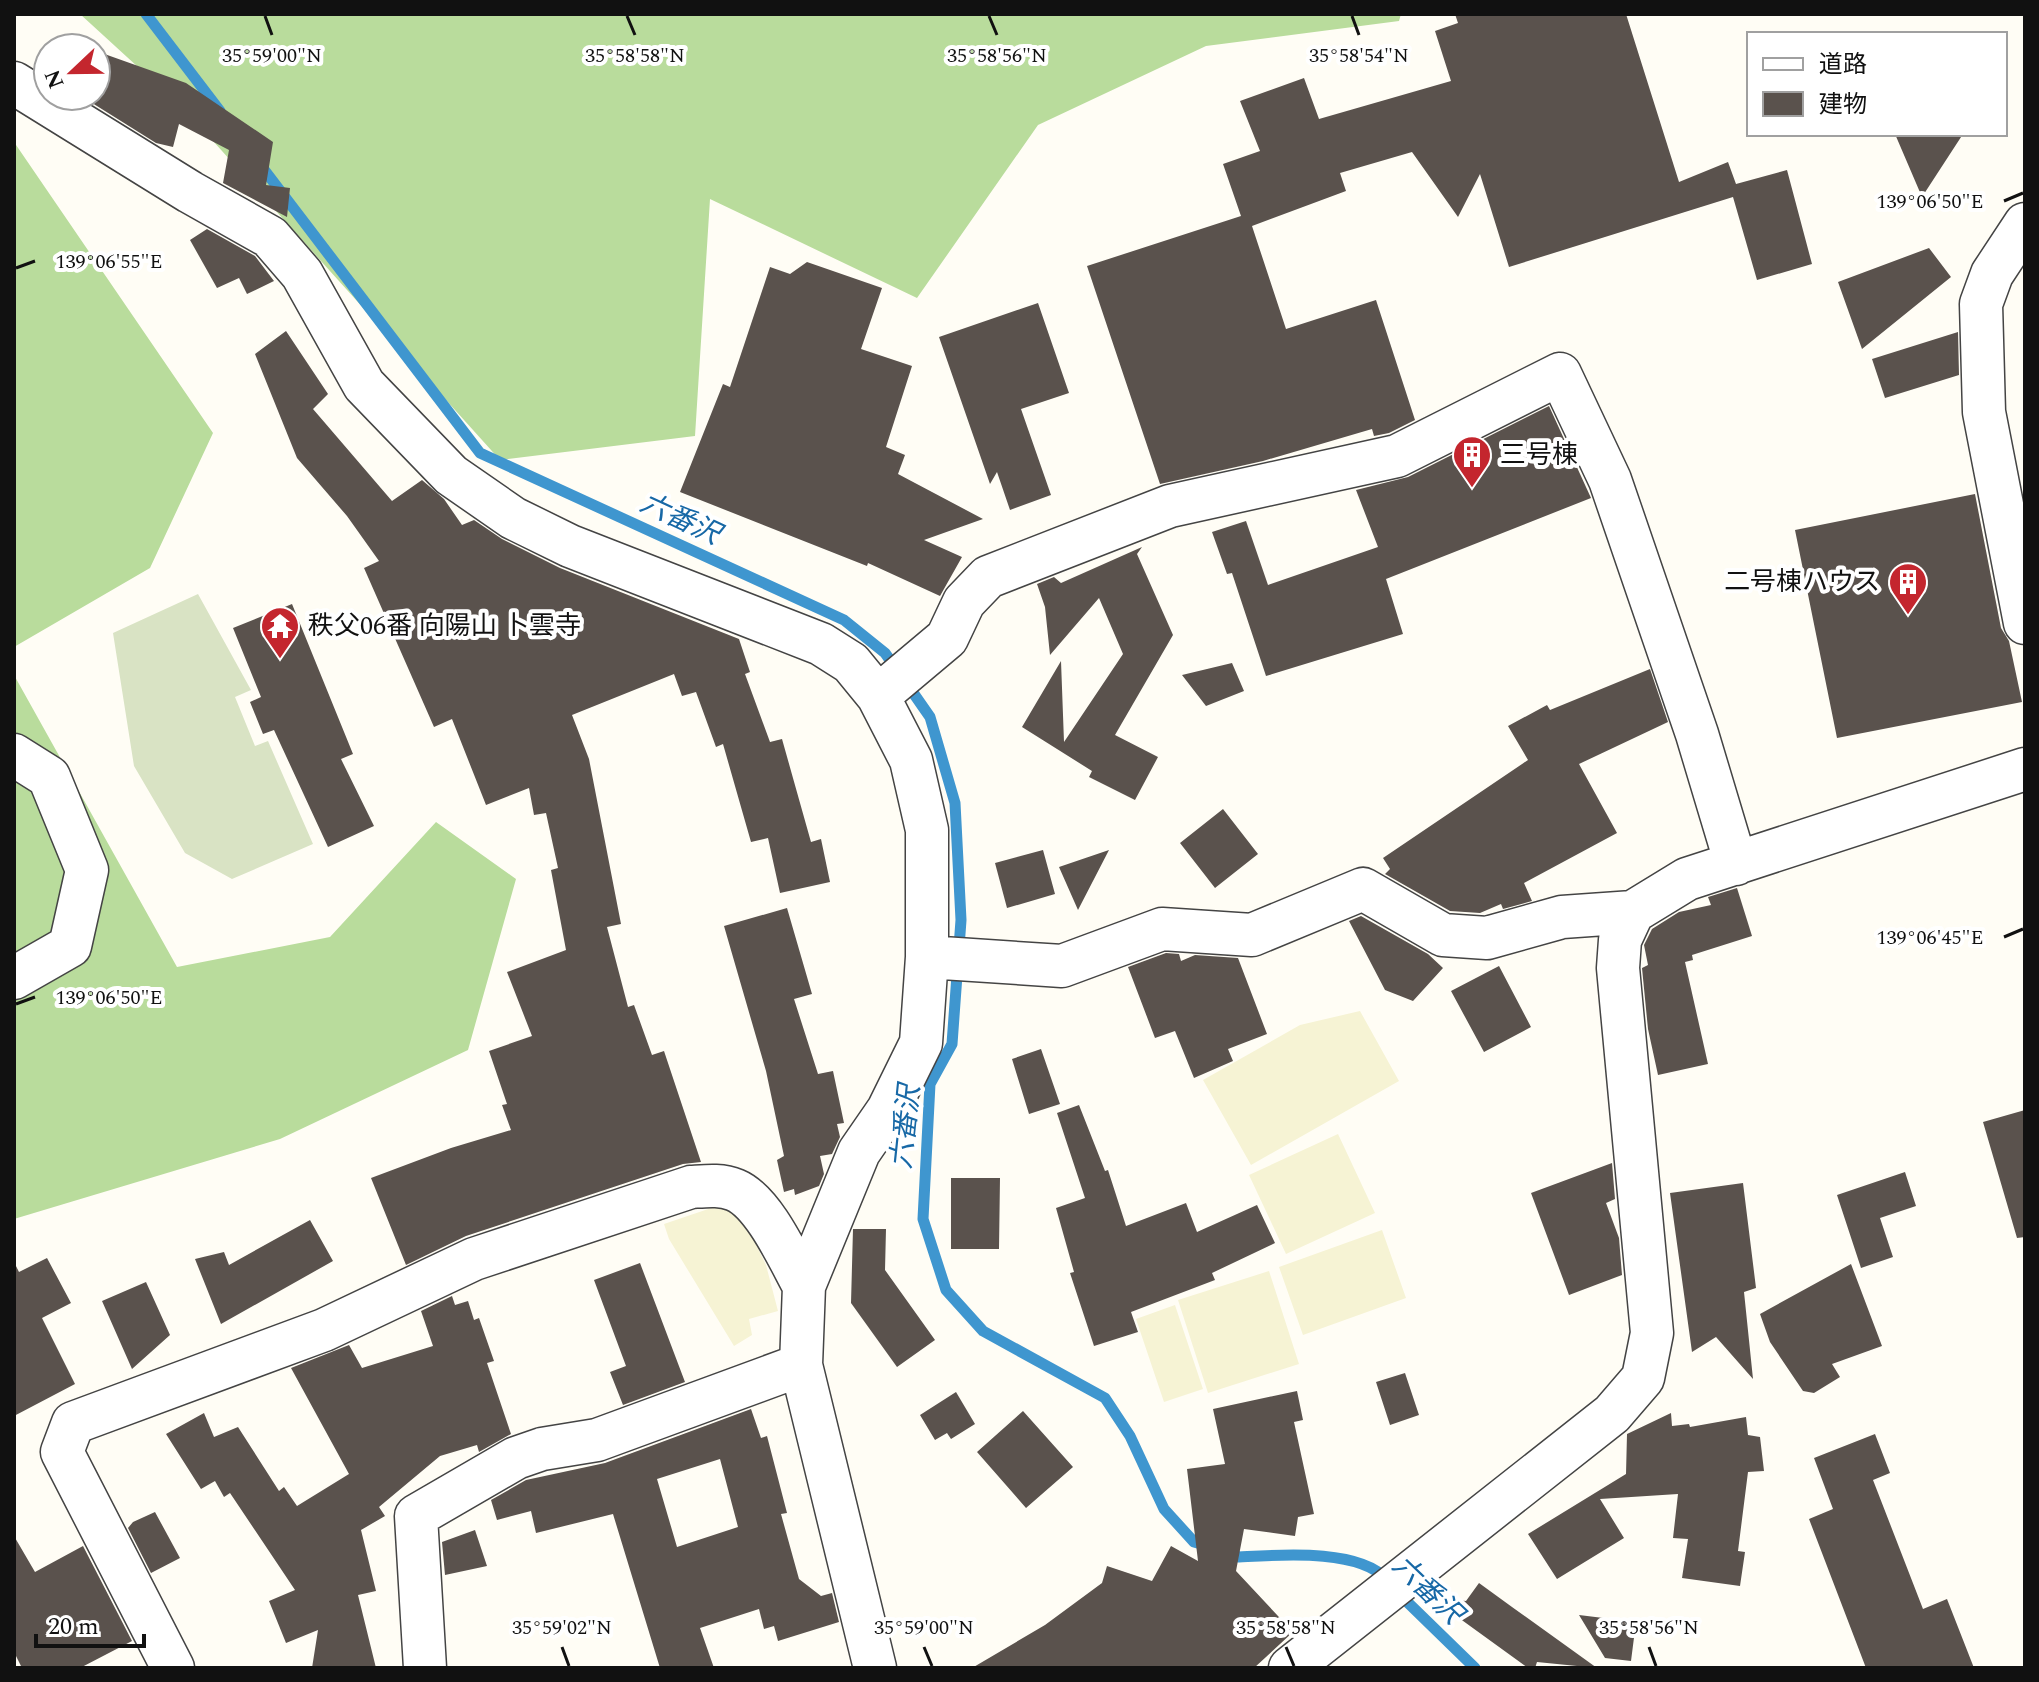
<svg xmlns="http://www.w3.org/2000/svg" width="2039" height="1682" viewBox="0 0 2039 1682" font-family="Spectral,'Noto Sans JP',serif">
  <rect width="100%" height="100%" fill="#fffdf5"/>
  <path fill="#f6f3d4" d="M1360 1011 1399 1081 1251 1165 1203 1080 1300 1025Z
    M1338 1134 1375 1213 1286 1254 1249 1175Z
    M723 1204 748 1228 766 1265 778 1311 749 1319 752 1335 734 1346 669 1239 664 1224Z
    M1382 1230 1406 1298 1303 1335 1279 1267Z
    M1269 1271 1299 1364 1208 1393 1178 1300Z
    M1175 1305 1203 1389 1164 1402 1136 1319Z"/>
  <path fill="#b9dc9c" d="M80 14H1401L1399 21 1206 46 1038 125 917 298 710 199 695 436 500 460 186 111Z
    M14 142 213 433 150 568 14 647Z
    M14 675 177 967 330 937 436 822 516 879 468 1050 280 1139 14 1219Z"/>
  <path fill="#d9e3c4" d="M198 594 251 690 235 697 255 746 268 741 313 844 232 879 185 853 134 766 113 633Z"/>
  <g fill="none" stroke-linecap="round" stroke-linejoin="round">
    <path stroke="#3f96cf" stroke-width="11" d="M146 14 220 111
      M259 163 480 453 844 620 885 653 897 670
      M907 684 930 717 955 803 961 920 952 1044 930 1084 923 1219 946 1290 983 1331 1105 1398 1130 1436 1164 1509 1194 1542 1208 1546
      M1228 1553 1239 1557C1278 1555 1360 1548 1387 1580
      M1398 1593 1475 1668"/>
  </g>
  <path fill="#5a524d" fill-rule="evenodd" d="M1455 14H1626L1679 182 1728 162 1736 184 1787 170 1812 264 1757 280 1733 197 1509 267 1480 174 1458 217 1412 152 1340 173 1346 191 1252 226 1286 329 1376 300 1415 420 1389 433 1374 436 1372 429 1263 461 1160 484 1087 266 1241 216 1223 164 1260 151 1240 101 1304 78 1319 119 1451 81 1435 31 1458 23Z
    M96 51 186 83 273 142 266 185 290 188 287 217 223 183 229 150 179 124 173 147 156 143 81 96H96Z
    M1895 134H1963L1922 197Z
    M207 229 255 256 274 281 247 294 239 278 217 288 190 240Z
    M1929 248 1951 277 1862 349 1838 282Z
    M807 262 882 288 861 349 912 366 886 447 905 455 898 474 983 519 924 540 962 557 940 596 868 563 867 566 680 492 723 384 730 387 770 267 790 274Z
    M1038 303 1069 393 1021 409 1051 495 1010 510 997 472 990 484 939 337Z
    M286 331 328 394 313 409 392 501 422 480 444 499 462 525 474 520 502 539 560 568 739 639 750 672 745 674 770 742 782 739 811 842 821 839 830 882 780 893 768 838 751 842 723 744 716 747 696 692 682 696 674 674 572 715 589 759 621 924 607 927 628 1007 634 1005 652 1055 664 1051 701 1162 683 1164 466 1236 406 1265 371 1178 451 1148 511 1130 502 1105 507 1104 489 1051 532 1036 507 972 566 950 551 870 558 868 546 813 534 815 529 788 486 805 452 719 434 727 364 568 379 561 347 516 297 458 255 354Z
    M1958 332 1959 375 1885 398 1872 359Z
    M1549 406 1591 498 1386 579 1403 634 1266 676 1232 573 1227 574 1212 532 1246 521 1268 585 1378 547 1356 490 1408 477Z
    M1975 494 2001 628 2009 641 2022 702 1837 738 1795 530Z
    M1142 547 1137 554 1173 635 1115 735 1158 757 1135 800 1089 777 1092 771 1022 727 1061 661 1064 742 1123 654 1099 598 1050 655 1045 607 1037 584 1054 577 1061 583Z
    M292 604 353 754 341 759 374 826 328 847 274 730 263 734 250 702 261 697 233 628Z
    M1232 663 1244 691 1206 706 1182 675Z
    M1650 669 1668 722 1579 764 1617 833 1524 883 1532 901 1503 909 1501 904 1480 913 1450 911 1385 874 1390 869 1383 858 1528 760 1508 726 1547 705 1550 710Z
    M1223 809 1258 854 1215 888 1180 843Z
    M1043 850 1055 894 1007 908 995 863Z
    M1109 850 1078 910 1059 867Z
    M1737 888 1752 936 1692 955 1693 960 1685 962 1708 1064 1658 1075 1648 1029 1642 968 1648 965 1644 945 1652 929 1679 912 1711 905 1708 897Z
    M787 908 812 994 794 999 818 1074 833 1071 844 1123 837 1124 840 1137 832 1154 820 1156 824 1174 819 1186 795 1195 794 1189 784 1192 777 1160 784 1156 766 1071 724 926Z
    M1361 916 1428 954 1443 968 1413 1001 1385 990 1349 921Z
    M1166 953 1179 954 1181 961 1195 955 1238 958 1267 1034 1228 1049 1233 1061 1194 1078 1175 1031 1155 1038 1128 967Z
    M1499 966 1531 1027 1484 1052 1451 991Z
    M1041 1049 1060 1104 1029 1114 1012 1059Z
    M1079 1105 1105 1171 1108 1170 1126 1226 1186 1203 1197 1232 1257 1205 1275 1243 1212 1273 1215 1280 1131 1312 1138 1332 1094 1346 1070 1273 1074 1272 1056 1208 1085 1198 1057 1113Z
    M2025 1110V1237L2017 1238 1983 1122Z
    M1612 1163 1615 1199 1606 1203 1619 1238 1622 1275 1569 1295 1531 1193Z
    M1905 1172 1916 1206 1880 1218 1893 1257 1861 1268 1837 1195Z
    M951 1178H1000L999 1249H951Z
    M1743 1183 1756 1288 1744 1292 1753 1379 1716 1337 1692 1352 1670 1193Z
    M310 1220 333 1261 221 1324 195 1259 224 1252 229 1265Z
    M853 1229H886L885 1270 935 1340 897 1367 851 1303Z
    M47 1258 71 1303 42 1318 75 1384 14 1416V1262L19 1272Z
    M640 1263 685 1382 623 1405 610 1372 626 1366 594 1280Z
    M1851 1264 1882 1346 1832 1364 1840 1377 1814 1393 1803 1391 1770 1342 1760 1314Z
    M146 1282 170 1335 132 1369 102 1301Z
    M452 1296 455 1305 468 1301 474 1320 479 1318 494 1361 487 1363 511 1434 479 1452 477 1445 440 1456 379 1507 385 1516 361 1530 376 1591 358 1595 376 1668H312L318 1630 286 1643 269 1601 295 1590 230 1493 224 1497 215 1481 201 1489 166 1434 204 1413 214 1437 238 1427 279 1491 284 1487 297 1506 349 1474 291 1368 349 1345 362 1368 433 1346 421 1311Z
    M1405 1373 1419 1415 1390 1425 1376 1382Z
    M1297 1391 1303 1420 1294 1422 1314 1514 1298 1517 1295 1536 1244 1529 1236 1571 1293 1632 1254 1668H972L1045 1625 1102 1583 1107 1566 1152 1581 1171 1546 1198 1561 1187 1469 1225 1464 1213 1409Z
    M956 1392 975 1424 951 1439 947 1433 935 1440 920 1415Z
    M751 1409 761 1438 767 1436 787 1513 781 1514 799 1579 821 1596 832 1593 839 1622 778 1641 774 1626 764 1629 759 1609 700 1628 714 1668H660L613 1514 536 1533 531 1511 497 1520 491 1500 526 1480 605 1463ZM720 1459 738 1527 677 1547 657 1479Z
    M1023 1411 1073 1467 1026 1508 977 1452Z
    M1671 1413 1672 1426 1689 1424 1690 1427 1746 1417 1748 1435 1760 1437 1764 1471 1748 1472 1738 1551 1745 1552 1740 1586 1682 1578 1688 1539 1673 1538 1678 1494 1600 1499 1624 1538 1557 1579 1528 1534 1626 1474 1627 1434Z
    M1875 1434 1890 1473 1873 1480 1923 1609 1947 1599 1974 1668H1866L1809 1519 1833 1509 1814 1458Z
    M155 1512 180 1558 151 1573 128 1528 133 1522Z
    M475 1530 487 1566 445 1575 442 1542Z
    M14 1536 35 1572 83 1546 132 1641 80 1668H22L14 1652Z
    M1479 1583 1512 1607 1597 1668 1537 1662 1535 1668H1528L1430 1597 1466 1601Z
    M1579 1615 1636 1622 1631 1661 1605 1658Z"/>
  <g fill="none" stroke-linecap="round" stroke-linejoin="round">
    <defs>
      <path id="street" d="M14 83 190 192 270 237 302 274 364 385 451 475 513 518 570 546 821 644 851 663 878 696 911 760 927 830V957L921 1043 888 1110 859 1152 804 1286 801 1365 875 1668
        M2025 224 1992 274 1981 304 1984 412 2025 623
        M878 696 947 638 964 602 988 577 1170 506 1397 456 1560 374 1610 480 1697 734 1736 864
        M14 755 49 777 87 870 70 946 14 978
        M927 957 1062 966 1162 929 1252 935 1363 889 1443 935 1487 938 1562 917 1633 912
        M173 1668 62 1452 73 1423 324 1330 474 1259 691 1187C706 1186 721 1184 735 1190 764 1202 789 1259 804 1286
        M425 1668 416 1516 516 1458 542 1449 597 1440 801 1365
        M1290 1668 1612 1414 1643 1378 1652 1333 1618 968 1620 940 1633 912 1687 879 2025 769"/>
    </defs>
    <use href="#street" stroke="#444" stroke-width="45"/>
    <use href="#street" stroke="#fff" stroke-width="42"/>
  </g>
  <path fill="none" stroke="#111" stroke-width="3" d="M265 16 272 35M627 16 635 35M989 16 997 35M1352 16 1359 35M2004 201 2023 193M16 268 35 261M2004 937 2023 929M16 1004 35 997M562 1647 569 1666M924 1647 932 1666M1286 1647 1294 1666M1649 1647 1656 1666"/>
  <defs>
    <symbol id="building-pin" viewBox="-11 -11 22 30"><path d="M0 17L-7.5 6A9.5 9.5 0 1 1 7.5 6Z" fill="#c4262e" stroke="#fff"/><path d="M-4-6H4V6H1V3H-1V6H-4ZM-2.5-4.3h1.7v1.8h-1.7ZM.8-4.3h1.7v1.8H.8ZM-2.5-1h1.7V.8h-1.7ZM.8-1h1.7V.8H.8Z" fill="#fff"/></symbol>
    <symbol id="temple-pin" viewBox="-11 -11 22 30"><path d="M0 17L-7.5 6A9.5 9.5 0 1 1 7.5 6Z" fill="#c4262e" stroke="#fff"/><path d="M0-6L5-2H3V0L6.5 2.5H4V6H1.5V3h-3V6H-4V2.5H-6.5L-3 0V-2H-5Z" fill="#fff"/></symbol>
  </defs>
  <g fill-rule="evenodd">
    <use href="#building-pin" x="1450" y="433" width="44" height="60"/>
    <use href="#building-pin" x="1886" y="560" width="44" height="60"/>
    <use href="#temple-pin" x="258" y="604" width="44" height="60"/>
  </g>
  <g text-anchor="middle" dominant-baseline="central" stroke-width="8" stroke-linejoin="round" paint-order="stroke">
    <g font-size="26" fill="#111" stroke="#fff" text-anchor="start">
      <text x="1500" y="455">三号棟</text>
      <text x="1880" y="582" text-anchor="end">二号棟ハウス</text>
      <text x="308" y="626">秩父06番 向陽山 卜雲寺</text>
    </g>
    <g font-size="28" font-style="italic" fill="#1768a6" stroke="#fff">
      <text transform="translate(680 519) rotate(25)">六番沢</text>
      <text transform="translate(906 1127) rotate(-84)">六番沢</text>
      <text transform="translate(1427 1590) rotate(44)">六番沢</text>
    </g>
  </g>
  <g font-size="20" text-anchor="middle" fill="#111" stroke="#fff" stroke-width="8" stroke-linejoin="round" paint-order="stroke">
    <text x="272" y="62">35°59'00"N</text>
    <text x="997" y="62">35°58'56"N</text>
    <text x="635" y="62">35°58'58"N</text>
    <text x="1359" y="62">35°58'54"N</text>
    <text x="1930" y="208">139°06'50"E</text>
    <text x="109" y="268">139°06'55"E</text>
    <text x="1930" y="944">139°06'45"E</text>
    <text x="109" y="1004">139°06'50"E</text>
    <text x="562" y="1634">35°59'02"N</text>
    <text x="924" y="1634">35°59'00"N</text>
    <text x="1286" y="1634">35°58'58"N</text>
    <text x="1649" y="1634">35°58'56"N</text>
  </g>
  <rect width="2039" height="1682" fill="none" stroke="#111111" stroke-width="32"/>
  <rect x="1747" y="32" width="260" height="104" fill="#ffffff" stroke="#a0a0a0" stroke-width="2"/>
  <rect x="1763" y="58" width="40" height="12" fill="#ffffff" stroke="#a0a0a0" stroke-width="2"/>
  <text x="1819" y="72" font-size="24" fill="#111111">道路</text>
  <rect x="1763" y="92" width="40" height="24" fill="#5a524d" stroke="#a0a0a0" stroke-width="2"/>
  <text x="1819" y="112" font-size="24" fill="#111111">建物</text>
  <g transform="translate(72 72) rotate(248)"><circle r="38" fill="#ffffff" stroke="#a0a0a0" stroke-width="2"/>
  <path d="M0-6L14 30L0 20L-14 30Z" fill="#c4262e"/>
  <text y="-12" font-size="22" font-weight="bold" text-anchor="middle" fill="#111111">N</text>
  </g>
  <path d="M36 1634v12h108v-12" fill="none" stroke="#111111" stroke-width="4"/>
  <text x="48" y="1634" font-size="24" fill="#111111" stroke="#ffffff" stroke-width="6" paint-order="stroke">20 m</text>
</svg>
